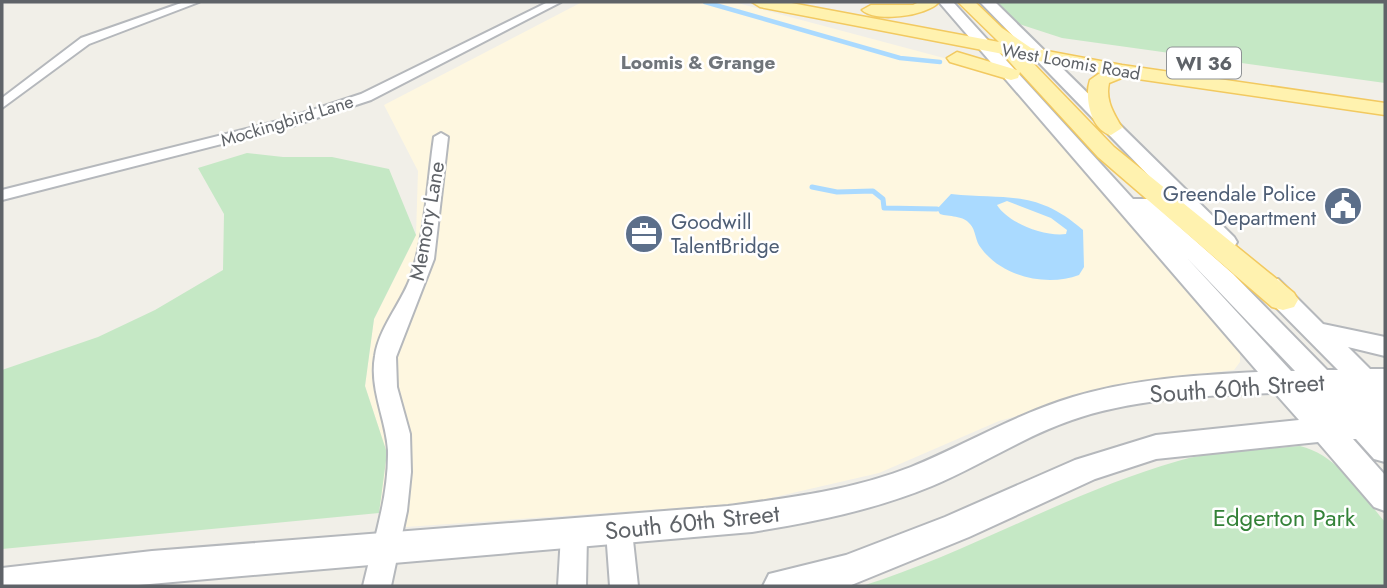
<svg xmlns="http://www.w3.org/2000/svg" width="1387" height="588" viewBox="0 0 1387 588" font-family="Jost,sans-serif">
  <rect width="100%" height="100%" fill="#f1efe8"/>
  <path fill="#fef7e0" d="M582 2H734L985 69 1001 76 1240 351V362L1234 370 1143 381 999 421 879 473 749 503 377 529 387 453 365 386 374 319 416 235 418 171 384 105Z"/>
  <path fill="#c5e8c5" d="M994 2H1385V83L1062 38 1019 24Z
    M247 153 283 157H332L389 169 416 235 374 319 365 386 387 453 379 513 2 549V370L98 337 155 310 223 270 224 214 198 168Z
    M1300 446C1338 455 1361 494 1385 522V586H862C971 552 1069 492 1178 461 1216 450 1261 450 1300 446Z"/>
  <path fill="#aadaff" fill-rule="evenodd" d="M951 194C1008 200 1036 189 1083 230L1084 267 1079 275C1047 287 1002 277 981 248 975 241 976 230 970 224 963 215 949 217 940 214L937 209ZM1007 201 1051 218 1067 230 1066 234C1045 237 1008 223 997 205Z"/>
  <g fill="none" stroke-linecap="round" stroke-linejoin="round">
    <path stroke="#aadaff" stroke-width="4.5" d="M705 2 900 58 940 62"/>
    <path stroke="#aadaff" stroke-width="5" d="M812 187 837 192 873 191 883 199 884 208 937 209"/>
    <defs>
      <path id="minor" d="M184 2H199L89 44 2 108V98L81 38Z
        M548 2H561L371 100 292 126 2 200V190L282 120 361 94Z
        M441 133 448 137 434 259 396 357 397 387 410 434 411 472 407 511 391 586H363C373 542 389 497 388 450 386 419 369 388 375 356 379 328 400 305 410 279 426 234 427 184 434 137Z
        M619 519 628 523 632 531 638 586H610L606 531 610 523Z
        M574 523 583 527 587 535 586 586H558L561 535 565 527Z"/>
      <path id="tertiary" d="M939 2H953L1133 199H1148L1233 274 1327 370H1338L1260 291 1257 285 1260 279H1278L1323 324 1385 337V356L1348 347 1370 369H1385V462L1374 459 1356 439H1353L1385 475V511L1374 507 1318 442 1156 459 1095 479 969 537 849 586H763L769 574 846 555 945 517 1075 460 1156 435 1299 420 1275 393C1211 395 1143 398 1081 417 1029 433 982 465 932 486 874 510 813 522 752 532L127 586H2V568L152 551 728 506C789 498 853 490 911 467 965 445 1016 414 1073 397 1132 379 1196 375 1258 372ZM1187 258 1295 371H1291Z
        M980 2H995L1234 237 1237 242 1234 247H1218Z"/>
      <path id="primary" d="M752 2H786L999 42 958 2H975L1002 28 1031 48 1122 65 1385 103V115L1124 77 1109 83C1105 101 1114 113 1122 128L1111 135C1091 130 1084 98 1090 80L1100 73 1029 59 1114 147 1294 293 1298 300 1294 307 1283 310 1272 307 1098 157 1020 72 1018 78 1011 80 950 62 947 58 957 52 1017 70 1003 54 760 7Z
        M919 2H939C927 16 875 23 862 10L871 5H913Z"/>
    </defs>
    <use href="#minor" stroke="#b5b8bc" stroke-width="4"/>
    <use href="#tertiary" stroke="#b5b8bc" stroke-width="4"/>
    <use href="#primary" stroke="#f2c960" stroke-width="3"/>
    <use href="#minor" fill="#fff" fill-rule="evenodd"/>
    <use href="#tertiary" fill="#fff" fill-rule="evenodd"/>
    <use href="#primary" fill="#fff2af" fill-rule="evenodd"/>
  </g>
  <defs>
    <symbol id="civic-disc" viewBox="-11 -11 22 22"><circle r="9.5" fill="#5c6f8a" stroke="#fff"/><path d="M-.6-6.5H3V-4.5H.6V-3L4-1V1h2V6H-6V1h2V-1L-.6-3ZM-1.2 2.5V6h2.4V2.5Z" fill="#fff"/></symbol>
    <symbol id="office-disc" viewBox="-11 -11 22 22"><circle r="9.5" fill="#5c6f8a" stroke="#fff"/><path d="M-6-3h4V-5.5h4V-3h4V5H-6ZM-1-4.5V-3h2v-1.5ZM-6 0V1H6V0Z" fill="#fff"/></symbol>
  </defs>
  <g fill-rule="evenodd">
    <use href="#civic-disc" x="1321" y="184" width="44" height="44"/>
    <use href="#office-disc" x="622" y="212" width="44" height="44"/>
  </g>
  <g text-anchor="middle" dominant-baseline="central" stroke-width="5" stroke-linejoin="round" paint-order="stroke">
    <g font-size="18" fill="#5f6368" stroke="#fff">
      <text transform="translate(1071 62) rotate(10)">West Loomis Road</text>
      <text transform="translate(287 121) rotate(-17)">Mockingbird Lane</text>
    </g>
    <g font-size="19" font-weight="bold" fill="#70757a" stroke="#fff">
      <text x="698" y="62">Loomis &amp; Grange</text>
    </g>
    <rect fill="#fff" stroke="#8f9295" stroke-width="2" x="1167" y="47.5" width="74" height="31" rx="5"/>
    <g font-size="19" font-weight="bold" fill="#5f6368">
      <text x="1204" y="63">WI 36</text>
    </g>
    <g font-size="21" fill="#4e5e75" stroke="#fff" text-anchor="end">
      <text x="1316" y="194">Greendale Police<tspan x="1316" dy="24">Department</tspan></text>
      <text x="671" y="222" text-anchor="start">Goodwill<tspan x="671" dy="24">TalentBridge</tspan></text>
    </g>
    <g font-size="21" fill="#5f6368" stroke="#fff">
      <text transform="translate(427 221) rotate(-80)">Memory Lane</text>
    </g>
    <g font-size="24" fill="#5f6368" stroke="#fff">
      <text transform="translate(1237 388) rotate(-4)">South 60th Street</text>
      <text transform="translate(692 522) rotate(-6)">South 60th Street</text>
    </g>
    <g font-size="24" fill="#348238" stroke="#fff">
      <text x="1284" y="517">Edgerton Park</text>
    </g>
  </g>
  <rect width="1387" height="588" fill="none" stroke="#5f6368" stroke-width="7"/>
</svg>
